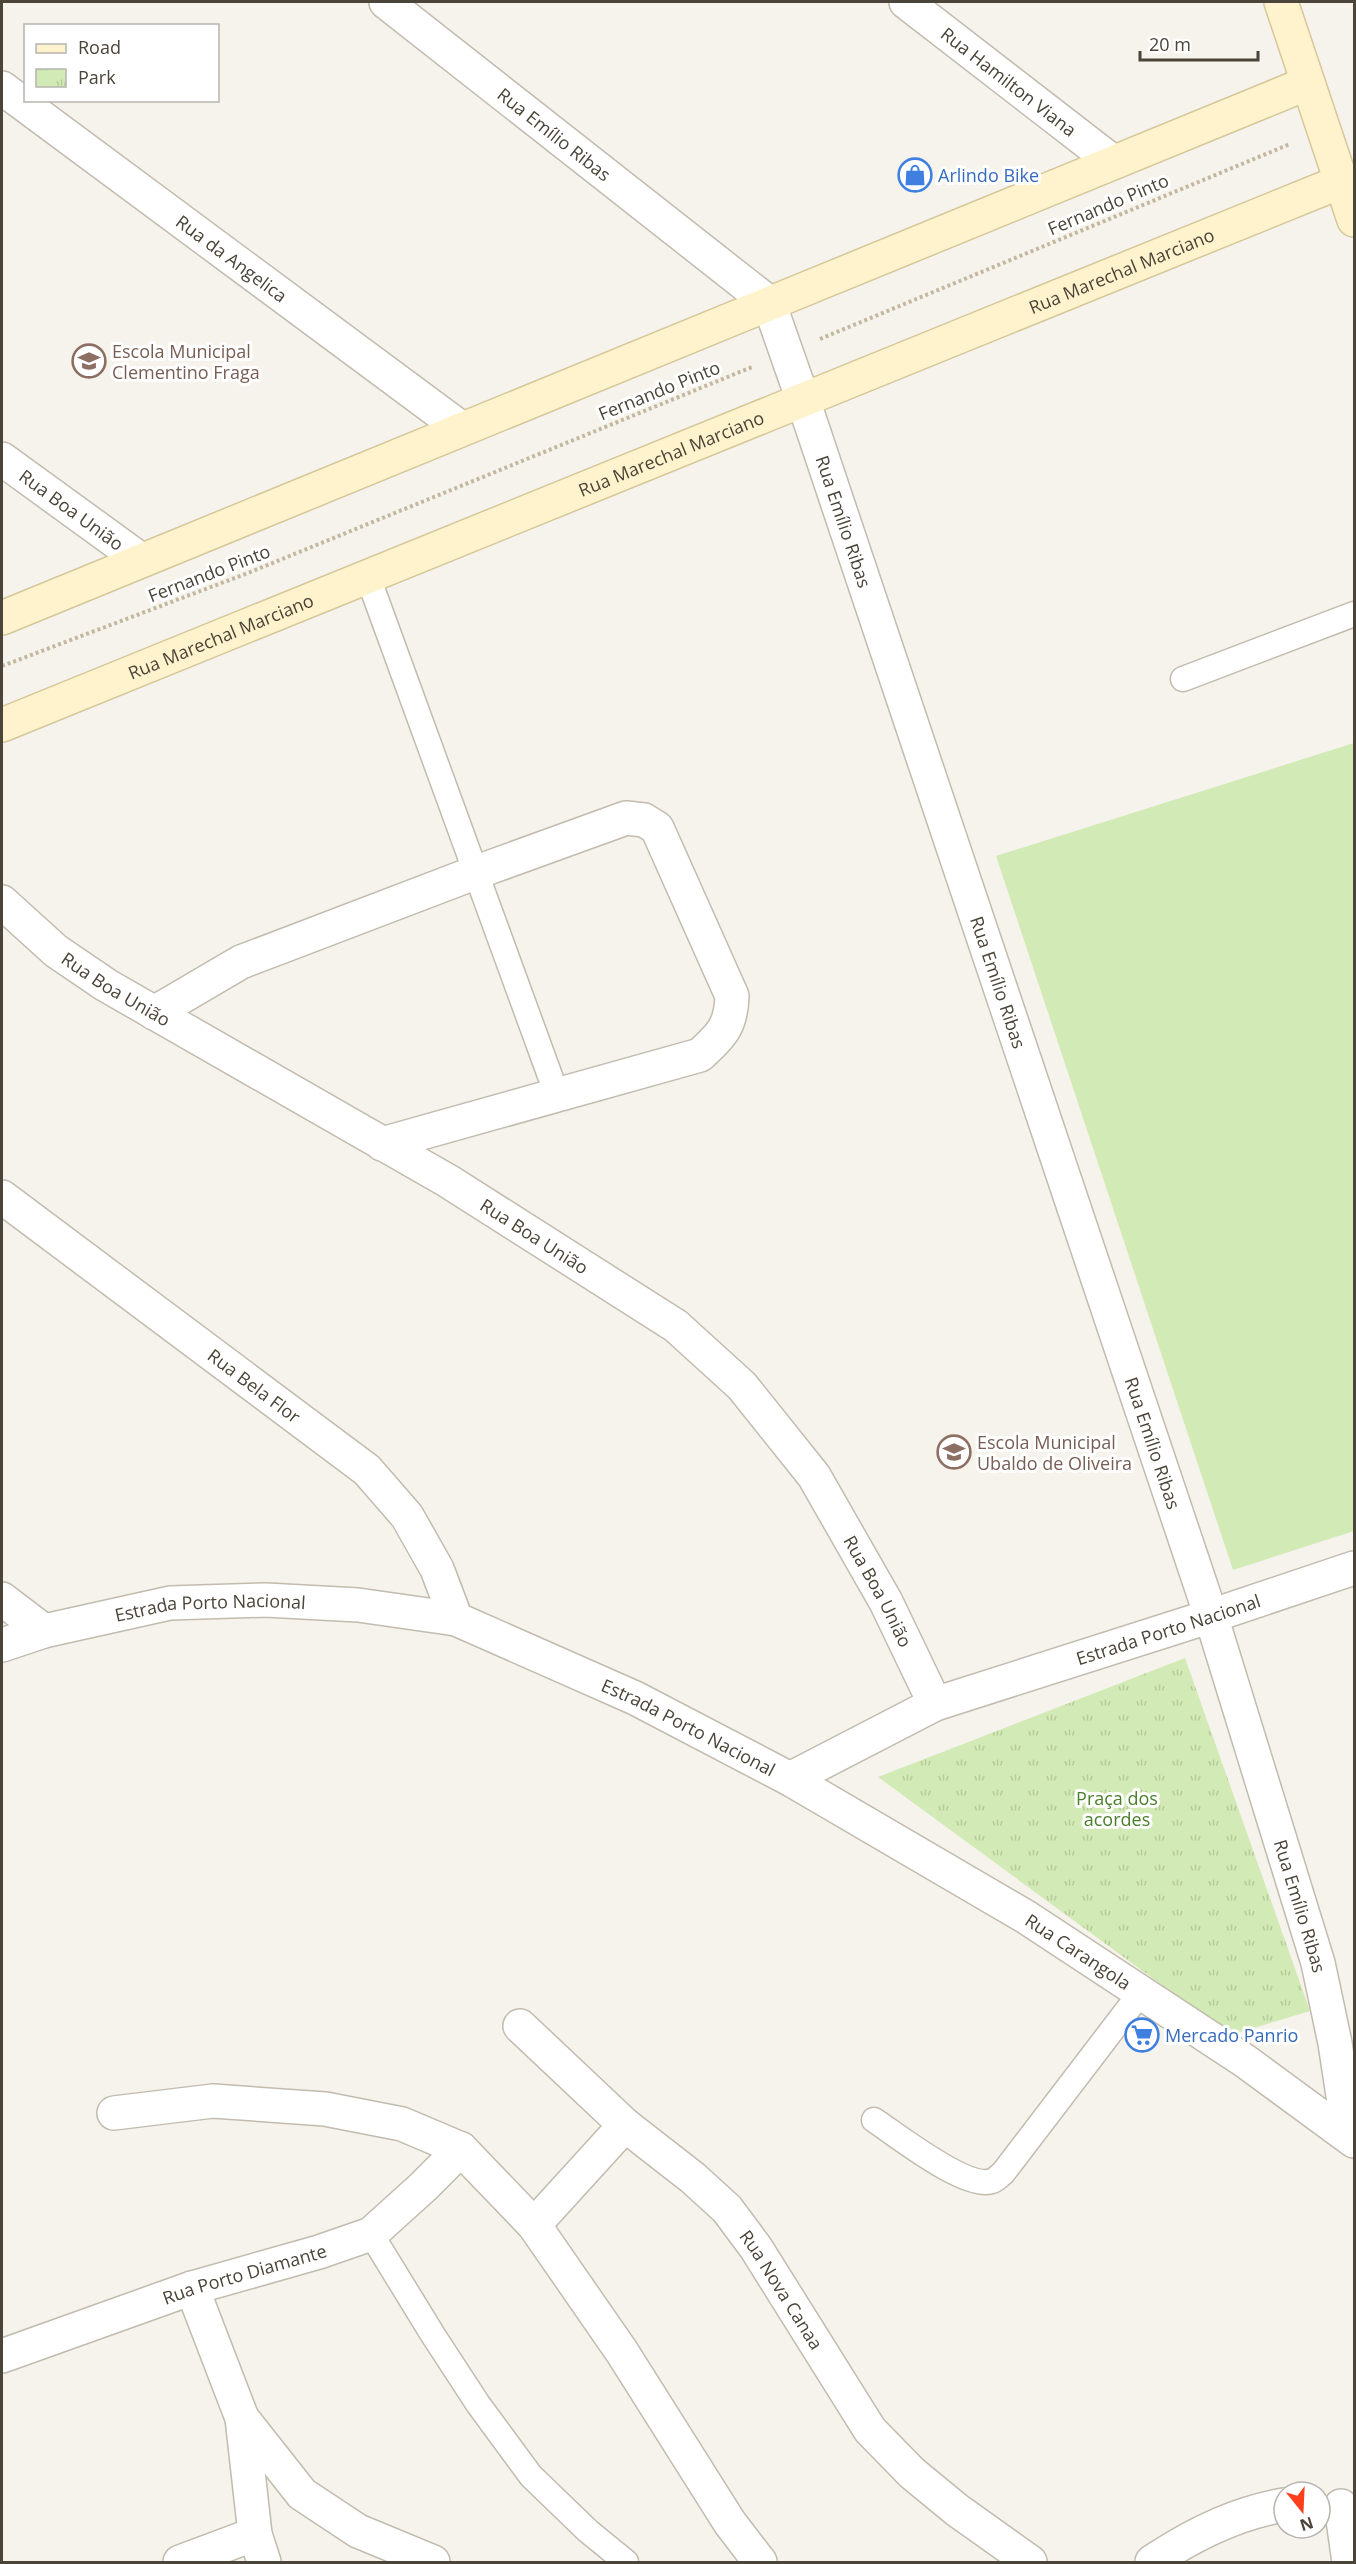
<svg xmlns="http://www.w3.org/2000/svg" width="1356" height="2564" viewBox="0 0 1356 2564" font-family="'Open Sans',sans-serif">
  <defs>
    <pattern id="park-tufts" width="24" height="20" patternUnits="userSpaceOnUse" patternTransform="scale(1.5)"><rect width="24" height="20" fill="#d2eab5"/><path d="M3 7l-1-3M5 7V3M7 7l1-3M15 17l-1-3M17 17v-4M19 17l1-3" fill="none" stroke="#b6ca9c"/></pattern>
  </defs>
  <rect width="100%" height="100%" fill="#f6f3ec"/>
  <path fill="url(#park-tufts)" d="M1185 1658 1310 2011 1230 2035 878 1777Z"/>
  <path fill="#d2eab5" d="M1354 743V1531L1233 1570 996 856Z"/>
  <g fill="none" stroke-linecap="round" stroke-linejoin="round">
    <defs>
      <path id="service" d="M368 577 557 1095
        M1183 679 1354 614
        M874 2120C897 2135 966 2190 992 2181 996 2180 1000 2175 1003 2173L1142 1991
        M371 2234 433 2335 478 2404 531 2476 588 2531 626 2562"/>
      <g id="minor">
        <path id="s1" d="M386 2 769 303 803 400 1211 1616 1318 1963 1335 2043 1349 2135"/>
        <path id="s2" d="M906 2 1113 162"/>
        <path id="s3" d="M2 88 462 429"/>
        <path id="s4" d="M2 459 141 560"/>
        <path id="s5" d="M2 902 56 951 106 985 448 1181 676 1326 742 1386 814 1476 886 1602 935 1704"/>
        <path d="M154 1013 241 962 477 872 626 818 644 820 657 828 732 996C731 1026 722 1035 700 1055L382 1144"/>
        <path id="s6" d="M2 1197 367 1470 407 1516 437 1569 456 1619"/>
        <path d="M2 1599 44 1631"/>
        <path id="s7" d="M790 1779 935 1704 1211 1616 1354 1568"/>
        <path id="s8" d="M520 2026 625 2125 693 2178 727 2209 756 2248 870 2430 912 2473 957 2510 1030 2562"/>
        <path d="M114 2113 213 2101 325 2109 402 2124 461 2149 534 2225 622 2352 730 2523 760 2562"/>
        <path d="M534 2225 625 2125"/>
        <path d="M192 2288 242 2418 255 2534 264 2562"/>
        <path id="s9" d="M2 2356 192 2288 319 2252 371 2234 423 2187 461 2149"/>
        <path d="M242 2418 302 2494 358 2531 433 2562"/>
        <path d="M1341 2506 1349 2562"/>
        <path d="M180 2562 255 2534"/>
        <path d="M1152 2562C1192 2535 1236 2513 1284 2505"/>
      </g>
      <g id="tertiary">
        <path id="s10" d="M2 1645 44 1631 170 1603 266 1600 358 1605 456 1619 635 1698 790 1779 1026 1917 1245 2061 1354 2141"/>
      </g>
      <g id="secondary">
        <path d="M1281 2 1354 220"/>
        <path d="M2 618 1308 83"/>
        <path id="s11" d="M2 725 1340 182"/>
      </g>
    </defs>
    <use href="#service" stroke="#c2bbae" stroke-width="27"/>
    <use href="#minor" stroke="#c2bbae" stroke-width="36"/>
    <use href="#tertiary" stroke="#c2bbae" stroke-width="36"/>
    <use href="#secondary" stroke="#d6c79b" stroke-width="36"/>
    <path stroke="#c4b79f" stroke-width="4" stroke-dasharray="3 3" stroke-linecap="butt" d="M820 339 1290 144
      M2 666 248 573 752 367"/>
    <use href="#service" stroke="#fff" stroke-width="24"/>
    <use href="#minor" stroke="#fff" stroke-width="33"/>
    <use href="#tertiary" stroke="#fff" stroke-width="33"/>
    <use href="#secondary" stroke="#fff3cd" stroke-width="33"/>
  </g>
  <defs>
    <symbol id="shop-ring" viewBox="-11 -11 22 22"><circle r="9.5" fill="#fff" stroke="#3f7fe0" stroke-width="1.5"/><path d="M-5-2.5h2.3a2.7 3.5 0 0 1 5.4 0H5L5.5 6h-11ZM-1.5-2.5h3a1.5 2.3 0 0 0-3 0Z" fill="#3f7fe0"/></symbol>
    <symbol id="school-ring" viewBox="-11 -11 22 22"><circle r="9.5" fill="#fff" stroke="#8d6e63" stroke-width="1.5"/><path d="M0-5L7-2L0 1L-7-2ZM-4 1L0 2.5L4 1V4Q0 6-4 4Z" fill="#8d6e63"/></symbol>
    <symbol id="supermarket-ring" viewBox="-11 -11 22 22"><circle r="9.5" fill="#fff" stroke="#3f7fe0" stroke-width="1.5"/><path d="M-6-5.5h2.5l.6 2H6L4.5 2H-2.5L-4.4-4H-6ZM-1.5 3.2a1.3 1.3 0 1 0 .1 0ZM3 3.2a1.3 1.3 0 1 0 .1 0Z" fill="#3f7fe0"/></symbol>
  </defs>
  <g fill-rule="evenodd">
    <use href="#shop-ring" x="896" y="156" width="38" height="38"/>
    <use href="#school-ring" x="70" y="342" width="38" height="38"/>
    <use href="#school-ring" x="935" y="1433" width="38" height="38"/>
    <use href="#supermarket-ring" x="1123" y="2016" width="38" height="38"/>
  </g>
  <g text-anchor="middle" dominant-baseline="central" stroke-width="6" stroke-linejoin="round" paint-order="stroke">
    <g font-size="18" fill="#4b4439" stroke="#fff">
      <text stroke="none"><textPath href="#s2" startOffset="130">Rua Hamilton Viana</textPath></text>
      <text stroke="none"><textPath href="#s1" startOffset="214">Rua Emílio Ribas</textPath></text>
      <text transform="translate(1108 204) rotate(-23)">Fernando Pinto</text>
      <text stroke="none"><textPath href="#s3" startOffset="286">Rua da Angelica</textPath></text>
      <text stroke="none"><textPath href="#s11" startOffset="1208">Rua Marechal Marciano</textPath></text>
      <text transform="translate(659 390) rotate(-22)">Fernando Pinto</text>
      <text stroke="none"><textPath href="#s11" startOffset="722">Rua Marechal Marciano</textPath></text>
      <text stroke="none"><textPath href="#s4" startOffset="86">Rua Boa União</textPath></text>
      <text stroke="none"><textPath href="#s1" startOffset="718">Rua Emílio Ribas</textPath></text>
      <text transform="translate(209 573) rotate(-21)">Fernando Pinto</text>
      <text stroke="none"><textPath href="#s11" startOffset="236">Rua Marechal Marciano</textPath></text>
      <text stroke="none"><textPath href="#s1" startOffset="1204">Rua Emílio Ribas</textPath></text>
      <text stroke="none"><textPath href="#s5" startOffset="144">Rua Boa União</textPath></text>
      <text stroke="none"><textPath href="#s5" startOffset="630">Rua Boa União</textPath></text>
      <text stroke="none"><textPath href="#s6" startOffset="315">Rua Bela Flor</textPath></text>
      <text stroke="none"><textPath href="#s1" startOffset="1690">Rua Emílio Ribas</textPath></text>
      <text stroke="none"><textPath href="#s5" startOffset="1134">Rua Boa União</textPath></text>
      <text stroke="none"><textPath href="#s10" startOffset="213">Estrada Porto Nacional</textPath></text>
      <text stroke="none"><textPath href="#s7" startOffset="408">Estrada Porto Nacional</textPath></text>
      <text stroke="none"><textPath href="#s10" startOffset="717">Estrada Porto Nacional</textPath></text>
      <text stroke="none"><textPath href="#s1" startOffset="2176">Rua Emílio Ribas</textPath></text>
      <text stroke="none"><textPath href="#s10" startOffset="1167">Rua Carangola</textPath></text>
      <text stroke="none"><textPath href="#s9" startOffset="256">Rua Porto Diamante</textPath></text>
      <text stroke="none"><textPath href="#s8" startOffset="374">Rua Nova Canaa</textPath></text>
    </g>
    <g font-size="18" fill="#366cbe" stroke="#fff" text-anchor="start">
      <text x="938" y="175">Arlindo Bike</text>
      <text x="1165" y="2035">Mercado Panrio</text>
    </g>
    <g font-size="18" fill="#785e54" stroke="#fff" text-anchor="start">
      <text x="112" y="351">Escola Municipal<tspan x="112" dy="21">Clementino Fraga</tspan></text>
      <text x="977" y="1442">Escola Municipal<tspan x="977" dy="21">Ubaldo de Oliveira</tspan></text>
    </g>
    <g font-size="18" fill="#4a7f2a" stroke="#fff">
      <text x="1117" y="1798">Praça dos<tspan x="1117" dy="21">acordes</tspan></text>
    </g>
  </g>
  <rect width="1356" height="2564" fill="none" stroke="#4b4439" stroke-width="6"/>
  <rect x="24" y="24" width="195" height="78" fill="#ffffff" stroke="#b7b4b0" stroke-width="1.5"/>
  <rect x="36" y="44" width="30" height="9" fill="#fff3cd" stroke="#b7b4b0" stroke-width="1.5"/>
  <text x="78" y="54" font-size="18" fill="#4b4439">Road</text>
  <rect x="36" y="69" width="30" height="18" fill="url(#park-tufts)" stroke="#b7b4b0" stroke-width="1.5"/>
  <text x="78" y="84" font-size="18" fill="#4b4439">Park</text>
  <g transform="translate(1302 2510) rotate(162)"><circle r="28" fill="#ffffff" stroke="#b7b4b0" stroke-width="1.5"/>
  <path d="M0-4.5L10 22L0 15L-10 22Z" fill="#fc3f1d"/>
  <text y="-9" font-size="16" font-weight="bold" text-anchor="middle" fill="#4b4439">N</text>
  </g>
  <path d="M1140 51v9h118v-9" fill="none" stroke="#4b4439" stroke-width="3"/>
  <text x="1149" y="51" font-size="18" fill="#4b4439" stroke="#ffffff" stroke-width="4.5" paint-order="stroke">20 m</text>
</svg>
